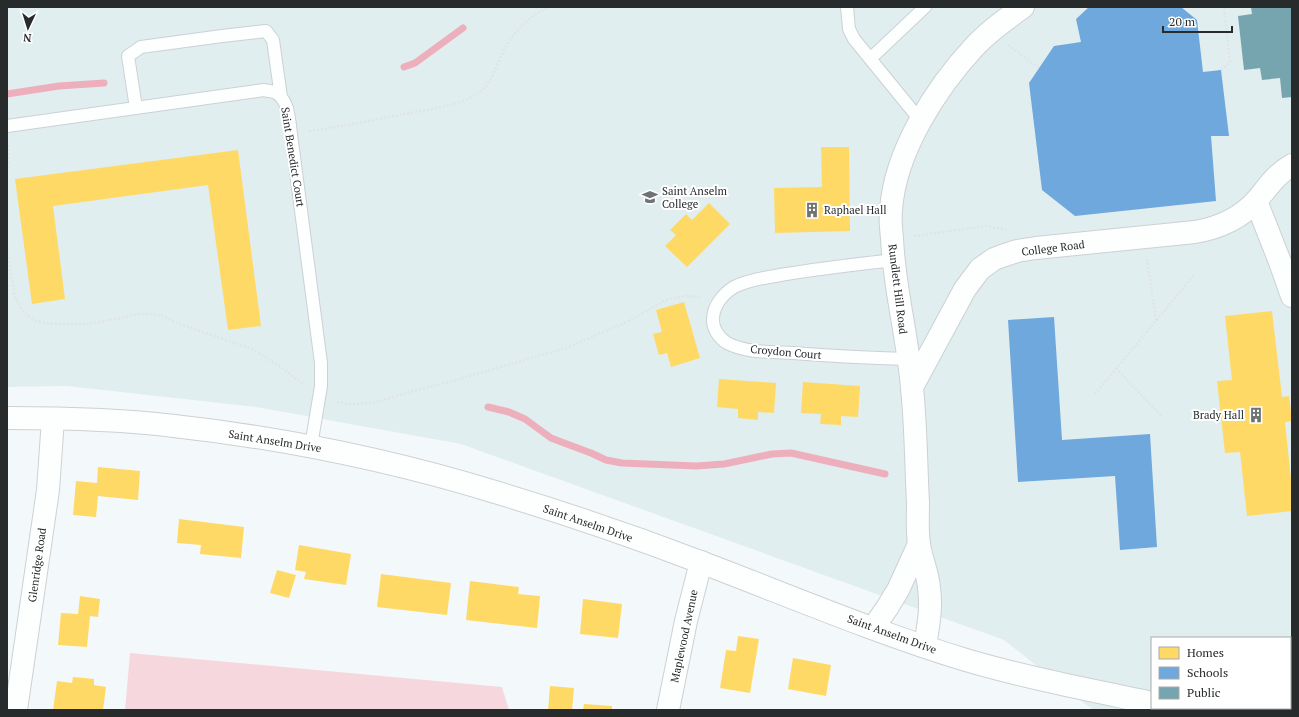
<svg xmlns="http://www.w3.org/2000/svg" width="1299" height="717" viewBox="0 0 1299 717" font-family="'PT Serif',serif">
  <rect width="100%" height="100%" fill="#f3f9fa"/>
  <path fill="#e0eef0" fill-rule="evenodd" d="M7 7H1292V710H1093L1004 640 461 444 256 407 67 386 7 387ZM1152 638H1290V708H1152Z"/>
  <path fill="#f7d7de" d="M130 653 502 687 509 710H125Z"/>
  <path fill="#ffd966" d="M821 147H849L850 231 775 233 774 188 822 187Z
    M238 150 261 326 228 330 208 185 53 206 65 299 32 304 15 179Z
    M709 203 730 224 687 267 665 246 676 235 670 230 686 214 692 220Z
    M684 302 700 358 671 367 667 353 659 355 653 334 662 332 656 310Z
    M1272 311 1282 397 1289 396 1292 420V421L1285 422 1292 489V511L1247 516 1240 452 1225 453 1217 381 1232 380 1225 316Z
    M719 379 776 383 774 413 758 412V420L738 418V409L717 407Z
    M803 382 860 386 858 417 841 416V425L820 424 821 414 801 413Z
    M98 467 140 471 138 500 98 496 96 517 73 515 76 481 97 483Z
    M179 519 244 527 241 558 200 554 201 545 177 543Z
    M299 545 351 554 346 585 304 579 306 572 295 570Z
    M277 570 296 575 289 598 270 593Z
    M381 574 451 583 447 615 377 607Z
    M470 581 519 587 518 594 540 596 537 628 466 620Z
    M80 596 100 599 98 617 90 616 87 647 58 645 61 613 78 614Z
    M583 599 622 604 618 638 580 634Z
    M738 636 759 639 750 693 720 688 726 650 736 651Z
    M793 658 831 665 826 696 788 689Z
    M73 677 94 679V685L106 687 103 710H53L57 681 72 683Z
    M550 686 574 688 572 710H548Z
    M584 704 612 706V710H583Z"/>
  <path fill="#6fa8dc" d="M1089 7H1181L1197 20 1203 72 1221 70 1229 136H1211L1216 201 1075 216 1042 190 1029 83 1054 46 1081 42 1076 19Z
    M1054 317 1062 440 1150 434 1157 547 1120 550 1115 476 1018 482 1008 320Z"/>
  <path fill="#76a5af" d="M1251 7H1292V97L1282 98 1280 78 1262 80 1260 68 1244 70 1238 16 1252 14Z"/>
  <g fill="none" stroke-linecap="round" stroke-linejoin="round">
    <path stroke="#eeafbc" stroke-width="7" d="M404 67 415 63 463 28
      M7 94 59 86 104 83
      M488 407 509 412 525 419 551 438 564 443 591 453 606 460 622 463 696 466 724 464 772 454 791 453 885 474"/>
    <defs>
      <path id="service" d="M847 7 849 29 854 39 920 120
        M870 59 925 7
        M136 108 128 56 141 47 222 36 266 31 273 40 281 97
        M7 126 264 90C267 91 271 91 274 92 289 98 289 120 291 134L321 363V386L311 446
        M893 260C853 265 814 269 775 276 762 278 746 281 734 287 723 294 714 305 713 318 712 328 719 338 727 343 746 353 772 352 793 353 831 356 870 358 908 359"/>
      <path id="minor" d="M1256 201 1280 262 1292 296
        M912 387 965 289 980 269 994 259 1002 256 1017 251 1036 248 1195 232C1219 228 1240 219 1257 200 1268 187 1276 174 1292 165
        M873 628 887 608 898 590 919 544
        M925 646C928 627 932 608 929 588 928 573 921 559 919 544 917 531 918 516 918 503 916 465 916 426 912 388 908 338 894 288 892 238 891 229 890 219 891 210 895 151 936 88 975 46 989 31 1006 19 1023 7
        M16 710 48 490 53 419
        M668 710 686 621 701 562"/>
      <path id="tertiary" d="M7 418C62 418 119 419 174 426 282 438 390 460 495 492 565 513 635 537 703 563 790 596 877 633 966 660 1027 678 1090 690 1152 703
        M1179 708 1189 710"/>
    </defs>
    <use href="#service" stroke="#ccd1d2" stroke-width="14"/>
    <use href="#minor" stroke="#ccd1d2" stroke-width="24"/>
    <use href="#tertiary" stroke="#ccd1d2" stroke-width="24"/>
    <path stroke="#e1e4e4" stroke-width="2.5" stroke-dasharray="2 2" stroke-linecap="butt" d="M1008 45 1039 68
      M1221 70 1230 62 1224 7
      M309 131C339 127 369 121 399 115 423 110 469 106 485 87 494 77 497 63 503 52 513 32 528 17 548 7
      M7 167 9 162 8 144
      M914 236 987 226 1006 230
      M7 249 15 297 21 308 28 316 36 321 54 324H89L140 314H154L163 316 177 323 252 349 278 365 303 384
      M1147 259 1156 320
      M1116 368 1162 417
      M1095 394 1194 275
      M337 402 350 404 372 403 403 394 452 381 566 348 615 327 631 320 662 302 672 298 686 296 702 297
      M1291 410H1292"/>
    <use href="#service" stroke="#fdfefe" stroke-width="12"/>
    <use href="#minor" stroke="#fdfefe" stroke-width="22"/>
    <use href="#tertiary" stroke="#fdfefe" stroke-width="22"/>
  </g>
  <defs>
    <symbol id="university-bare" viewBox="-9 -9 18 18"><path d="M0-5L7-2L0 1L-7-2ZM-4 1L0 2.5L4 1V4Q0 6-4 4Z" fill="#6e7373" stroke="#fff" stroke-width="2.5" paint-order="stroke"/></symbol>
    <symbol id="building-bare" viewBox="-9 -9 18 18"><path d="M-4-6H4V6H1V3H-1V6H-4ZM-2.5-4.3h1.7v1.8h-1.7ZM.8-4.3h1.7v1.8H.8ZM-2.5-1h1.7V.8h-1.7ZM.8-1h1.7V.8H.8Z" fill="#6e7373" stroke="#fff" stroke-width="2.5" paint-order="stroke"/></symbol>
  </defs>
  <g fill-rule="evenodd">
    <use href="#university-bare" x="639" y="186" width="22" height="22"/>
    <use href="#building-bare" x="801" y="199" width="22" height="22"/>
    <use href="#building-bare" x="1245" y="404" width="22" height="22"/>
  </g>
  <g text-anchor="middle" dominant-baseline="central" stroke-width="4" stroke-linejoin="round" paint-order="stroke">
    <g font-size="11" fill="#272b2b" stroke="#fff">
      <text transform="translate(293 157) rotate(81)">Saint Benedict Court</text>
      <text transform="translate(1053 248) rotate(-7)">College Road</text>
      <text transform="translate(898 289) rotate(83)">Rundlett Hill Road</text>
      <text transform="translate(786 352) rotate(5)">Croydon Court</text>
      <text transform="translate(275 441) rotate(9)">Saint Anselm Drive</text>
      <text transform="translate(588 523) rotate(19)">Saint Anselm Drive</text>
      <text transform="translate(37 565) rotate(-82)">Glenridge Road</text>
      <text transform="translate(892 634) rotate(20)">Saint Anselm Drive</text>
      <text transform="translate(684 636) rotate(-78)">Maplewood Avenue</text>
    </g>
    <g font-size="11" fill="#272b2b" stroke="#fff" text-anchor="start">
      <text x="662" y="191">Saint Anselm<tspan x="662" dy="13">College</tspan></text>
      <text x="824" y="210">Raphael Hall</text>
      <text x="1244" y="415" text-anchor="end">Brady Hall</text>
    </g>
  </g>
  <rect width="1299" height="717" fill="none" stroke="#272b2b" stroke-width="16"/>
  <rect x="1151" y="637" width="140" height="72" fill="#ffffff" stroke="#a9aaaa"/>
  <rect x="1159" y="647" width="20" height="12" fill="#ffd966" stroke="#a9aaaa"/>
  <text x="1187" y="657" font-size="12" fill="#272b2b">Homes</text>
  <rect x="1159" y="667" width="20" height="12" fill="#6fa8dc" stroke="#a9aaaa"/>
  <text x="1187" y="677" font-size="12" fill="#272b2b">Schools</text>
  <rect x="1159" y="687" width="20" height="12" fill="#76a5af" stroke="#a9aaaa"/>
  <text x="1187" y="697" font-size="12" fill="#272b2b">Public</text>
  <g transform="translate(28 28) rotate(184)" stroke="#ffffff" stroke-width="3" paint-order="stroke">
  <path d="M0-3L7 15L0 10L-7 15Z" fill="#272b2b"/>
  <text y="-6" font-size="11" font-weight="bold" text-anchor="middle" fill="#272b2b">N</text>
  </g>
  <path d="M1163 26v6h69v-6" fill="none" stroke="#272b2b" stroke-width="2"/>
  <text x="1169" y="26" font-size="12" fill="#272b2b" stroke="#ffffff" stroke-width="3" paint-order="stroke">20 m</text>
</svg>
